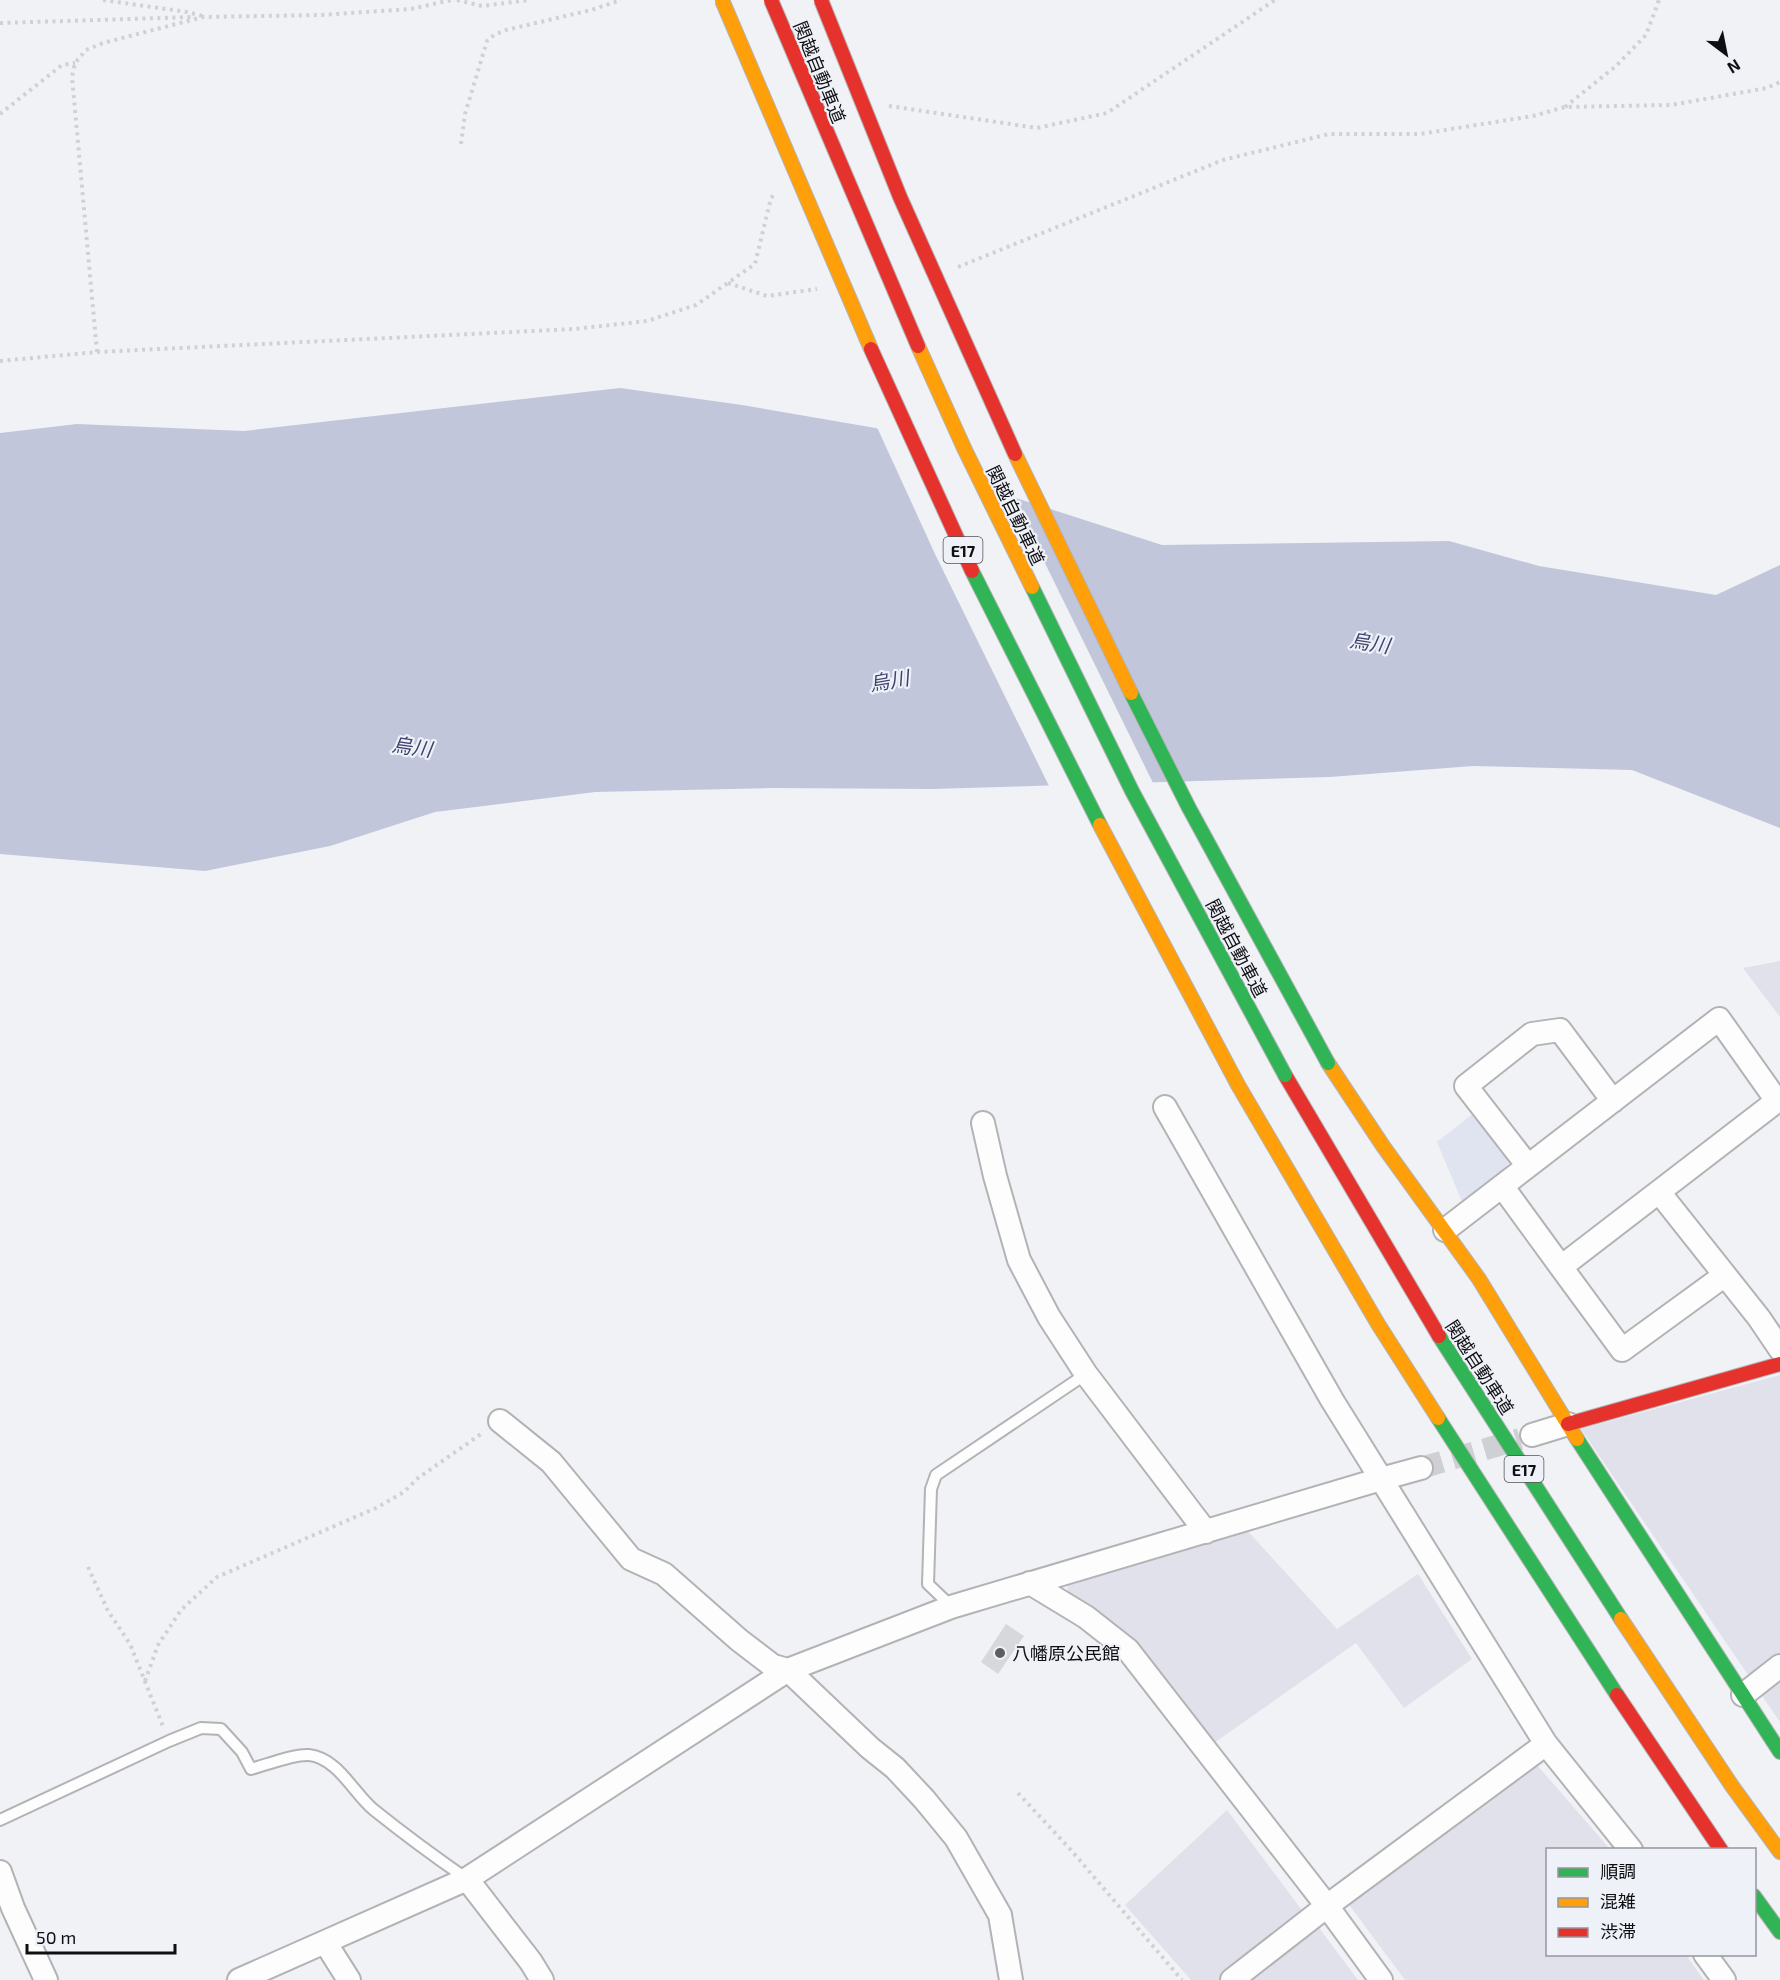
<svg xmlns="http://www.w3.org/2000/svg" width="1780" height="1980" viewBox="0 0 1780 1980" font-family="'Exo 2','Noto Sans JP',sans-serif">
  <rect width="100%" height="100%" fill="#f1f2f6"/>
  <path fill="#e0e1eb" d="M1780 961V1017L1743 968Z
    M1780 1375V1722L1581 1429Z
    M1245 1528 1337 1629 1418 1574 1472 1659 1404 1708 1356 1643 1214 1743 1152 1663 1120 1629 1067 1591 1068 1586Z
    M1537 1765 1610 1849 1548 1850V1954L1686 1955 1704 1980H1405L1347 1902Z
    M1227 1810 1304 1913 1220 1980H1191L1125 1905Z
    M1317 1925 1358 1980H1245Z"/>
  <path fill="#e0e3f0" d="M1475 1112 1510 1159 1503 1174 1464 1206 1437 1142Z"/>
  <path fill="#c1c6db" d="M620 388 742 405 893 431 1010 496 1162 545 1449 541 1539 566 1716 595 1780 565V828L1632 770 1473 766 1330 777 932 789 774 788 595 792 435 812 330 846 205 871 0 854V433L77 424 244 431Z"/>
  <path fill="#f1f2f6" d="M876 425 894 428 1010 492 1154 785 1050 788 935 554Z"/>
  <path fill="#d7d8db" d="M1006 1624 1024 1636 998 1674 981 1662Z"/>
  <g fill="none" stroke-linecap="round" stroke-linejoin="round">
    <path stroke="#cfd0d4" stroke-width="22" stroke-dasharray="22 11" stroke-linecap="butt" d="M1421 1468 1520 1439"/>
    <defs>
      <path id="lane" d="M951 1606 928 1584 931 1489 936 1475 1086 1374
        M0 1820 169 1741 201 1728 221 1729 242 1752 251 1769C266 1765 293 1754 309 1755 338 1758 354 1794 374 1810 404 1834 435 1857 467 1879"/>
      <path id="street" d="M1165 1107 1332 1400 1546 1744 1631 1850
        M983 1123 995 1176 1019 1260 1049 1317 1086 1374 1206 1532
        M1528 1166 1466 1086 1532 1034 1560 1030 1613 1101
        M1659 1192 1759 1318 1780 1349
        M1445 1230 1719 1019 1777 1101 1561 1267 1502 1186
        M1561 1267 1622 1350 1725 1275
        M500 1421 551 1462 631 1559 664 1574 739 1640 773 1666 788 1670 870 1748 895 1768 924 1799 956 1838 1000 1915 1011 1980
        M1532 1435 1568 1424
        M1030 1583 1086 1617 1128 1650 1327 1906 1381 1980
        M1743 1695 1780 1666
        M0 1872 13 1908 46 1980
        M467 1879 531 1962 542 1980
        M325 1942 349 1980
        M1705 1954 1724 1980
        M239 1980 467 1879 788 1670 951 1607 1381 1479 1421 1468
        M1232 1980 1327 1906 1546 1744"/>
      <path id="fast" d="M1439 1336 1621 1619
        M1438 1418 1617 1695
        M1577 1439 1780 1752
        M1754 1896 1780 1932"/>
      <path id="slow" d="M1328 1063 1383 1146 1479 1279 1577 1439
        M1238 1085 1378 1324 1438 1418
        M1621 1619 1732 1786 1780 1852"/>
      <path id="jam" d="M1285 1075 1439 1336
        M1568 1424 1780 1364
        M1617 1695 1721 1850"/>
    </defs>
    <use href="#lane" stroke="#b3b3b6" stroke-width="14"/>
    <use href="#street" stroke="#b3b3b6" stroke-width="26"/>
    <use href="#fast" stroke="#b3b3b6" stroke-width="16"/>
    <use href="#slow" stroke="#b3b3b6" stroke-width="16"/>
    <use href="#jam" stroke="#b3b3b6" stroke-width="16"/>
    <path stroke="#d1d1d2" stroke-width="4" stroke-dasharray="3 4.5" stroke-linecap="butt" d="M103 0 187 12 203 16
      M457 0 482 6 529 0
      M0 23 194 17
      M889 106 1037 128 1107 113 1275 0
      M1565 107 1616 66 1646 35 1659 0
      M0 114 62 65 75 63
      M461 144 465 114 487 41 494 35 506 30 591 10 621 0
      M958 267 1223 160 1329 134H1420L1533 116 1565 107 1671 105 1767 88 1780 82
      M728 283 767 296 817 289
      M97 352 72 77 75 63 86 50 103 43 203 17 322 15 411 9 451 0
      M0 361 97 352 574 329 647 321 696 305 755 264 771 198 775 194
      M88 1567 108 1611 130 1644 164 1729
      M145 1681 158 1645 181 1610 217 1577 376 1508 404 1492 418 1478 484 1432
      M1018 1793 1070 1849 1182 1980"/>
    <use href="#lane" stroke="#fdfdfe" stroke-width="10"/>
    <use href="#street" stroke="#fdfdfe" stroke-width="22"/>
    <use href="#fast" stroke="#30b455" stroke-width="14"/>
    <use href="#slow" stroke="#ff9f0a" stroke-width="14"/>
    <use href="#jam" stroke="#e5322d" stroke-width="14"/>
    <defs>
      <path id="fast-bridge" d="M972 571 1100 825
        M1032 587 1132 791 1285 1075
        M1131 693 1189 808 1328 1063"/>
      <path id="slow-bridge" d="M722 0 871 349
        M918 346 964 448 1032 587
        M1015 454 1131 693
        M1100 825 1238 1085"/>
      <path id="jam-bridge" d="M771 0 918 346
        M821 0 900 197 1015 454
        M871 349 972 571"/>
    </defs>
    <use href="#fast-bridge" stroke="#b3b3b6" stroke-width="16" stroke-linecap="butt"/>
    <use href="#slow-bridge" stroke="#b3b3b6" stroke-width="16" stroke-linecap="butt"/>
    <use href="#jam-bridge" stroke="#b3b3b6" stroke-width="16" stroke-linecap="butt"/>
    <use href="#fast-bridge" stroke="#30b455" stroke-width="14"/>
    <use href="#slow-bridge" stroke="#ff9f0a" stroke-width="14"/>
    <use href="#jam-bridge" stroke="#e5322d" stroke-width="14"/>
  </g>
  <circle fill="#5e5e62" stroke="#eff1f8" stroke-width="2" cx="1000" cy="1653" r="6"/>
  <g text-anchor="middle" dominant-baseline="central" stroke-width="4.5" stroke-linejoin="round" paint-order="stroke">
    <g fill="#eff1f8" stroke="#525357" stroke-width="1.5">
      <rect x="943.5" y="537" width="39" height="26" rx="4.5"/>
      <rect x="1504.5" y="1456" width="39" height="26" rx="4.5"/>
    </g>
    <g font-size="16" font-weight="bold" fill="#0f0f12">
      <text x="963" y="550">E17</text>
      <text x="1524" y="1469">E17</text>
    </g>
    <g font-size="18" fill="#0f0f12" stroke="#eff1f8">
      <text transform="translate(820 72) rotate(68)">関越自動車道</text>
      <text transform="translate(1016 515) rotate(64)">関越自動車道</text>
      <text transform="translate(1237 948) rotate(62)">関越自動車道</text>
      <text transform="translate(1480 1367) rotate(57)">関越自動車道</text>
    </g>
    <g font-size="18" fill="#0f0f12" stroke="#eff1f8" text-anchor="start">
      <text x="1012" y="1653">八幡原公民館</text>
    </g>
    <g font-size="20" font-style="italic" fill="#3e436e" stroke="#eff1f8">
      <text transform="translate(1370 642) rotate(9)">烏川</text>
      <text transform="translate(889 680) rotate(-10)">烏川</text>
      <text transform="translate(412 746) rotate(8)">烏川</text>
    </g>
  </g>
  <rect x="1546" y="1848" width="210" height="108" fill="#eff1f8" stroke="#95979c" stroke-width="1.5"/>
  <rect x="1558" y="1868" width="30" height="9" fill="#30b455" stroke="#95979c" stroke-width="1.5"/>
  <text x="1600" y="1878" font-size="18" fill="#0f0f12">順調</text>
  <rect x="1558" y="1898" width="30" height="9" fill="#ff9f0a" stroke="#95979c" stroke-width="1.5"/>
  <text x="1600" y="1908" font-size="18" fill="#0f0f12">混雑</text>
  <rect x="1558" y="1928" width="30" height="9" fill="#e5322d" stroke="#95979c" stroke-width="1.5"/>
  <text x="1600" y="1938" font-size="18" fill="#0f0f12">渋滞</text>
  <g transform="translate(1726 54) rotate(148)" stroke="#eff1f8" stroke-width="4.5" paint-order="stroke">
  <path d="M0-4.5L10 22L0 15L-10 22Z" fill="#0f0f12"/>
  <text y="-9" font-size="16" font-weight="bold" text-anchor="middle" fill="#0f0f12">N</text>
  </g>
  <path d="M27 1944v9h148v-9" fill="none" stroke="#0f0f12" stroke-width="3"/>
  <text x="36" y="1944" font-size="18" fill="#0f0f12" stroke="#eff1f8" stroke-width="4.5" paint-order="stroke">50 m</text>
</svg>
